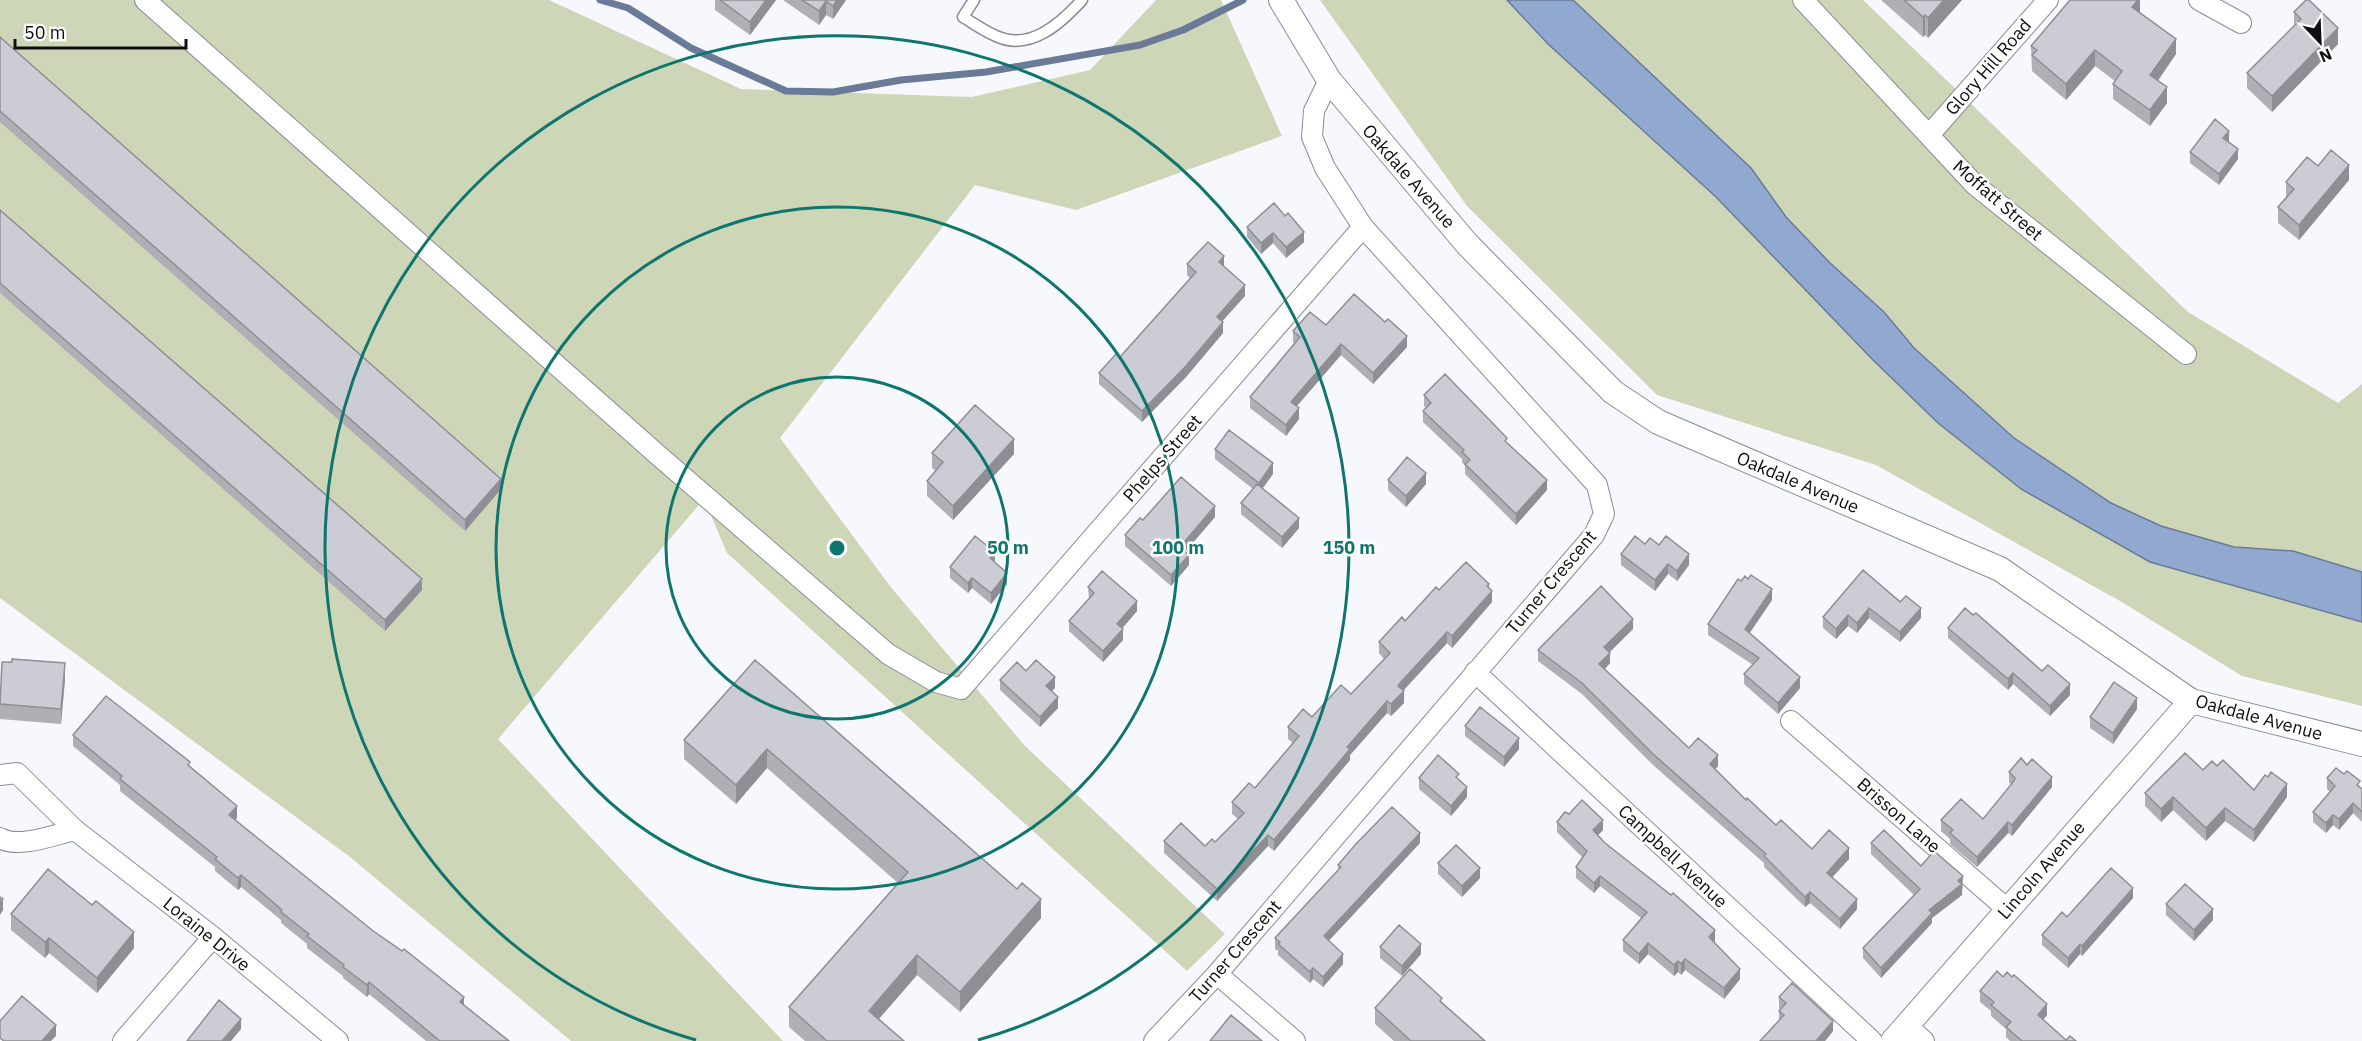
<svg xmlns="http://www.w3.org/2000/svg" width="2362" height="1041" viewBox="0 0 2362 1041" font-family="'IBM Plex Sans',sans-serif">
  <rect width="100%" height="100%" fill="#f6f8fe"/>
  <path fill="#ced6b8" d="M0 0H549L741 89 972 97 1090 70 1156 0H1221L1282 136 1076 210 975 185 780 438 890 586 1025 746 1225 934 1187 971 727 553 704 499 498 739 783 1041H571L350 857 0 598Z
    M1320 0H1863L2188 312 2338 403 2362 384V706L2242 676 2120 601 1876 465 1657 395 1467 206Z"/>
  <path fill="#91a9d1" stroke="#6a7a97" stroke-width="1.5" d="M1507 0H1573L1751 168 1786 217 1830 263 1884 312 1914 348 2014 438 2111 503 2161 526 2234 547 2293 551 2362 572V622L2150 562 2021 489 1938 423 1873 360 1716 197 1548 44Z"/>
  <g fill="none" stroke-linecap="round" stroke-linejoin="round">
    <path stroke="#6a7a97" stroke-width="7" d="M600 0 628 8 691 48 786 91 833 92 901 80 986 72 1140 45 1183 30 1243 0"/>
    <defs>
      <path id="service" d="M974 0 963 17C973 23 984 31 996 36 1030 52 1061 23 1082 0"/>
      <path id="minor" d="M145 0 659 456 888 654 936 682 961 689 1363 227
        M1803 0 1975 185 2186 354
        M2199 0 2241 23
        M1929 135 2048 0
        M1475 672 1872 1041
        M1791 721 2007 909
        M0 775 17 773 75 830 213 937 338 1041
        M0 838C18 849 53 835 75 830
        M1217 974 1295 1041
        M1906 1025 1924 1041
        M123 1041 213 937
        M1154 1041 1217 974 1594 535 1604 514 1597 485 1363 227 1325 168 1312 137 1314 111 1329 80"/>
      <path id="tertiary" d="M1281 0 1329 80 1467 244 1613 392 1658 422 2000 569 2191 701 2362 744
        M1893 1041 2191 701"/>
    </defs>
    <use href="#service" stroke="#8a8c94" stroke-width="13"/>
    <use href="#minor" stroke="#8a8c94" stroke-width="22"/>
    <use href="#tertiary" stroke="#8a8c94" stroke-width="26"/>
    <use href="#service" stroke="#fff" stroke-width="10"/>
    <use href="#minor" stroke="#fff" stroke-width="20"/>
    <use href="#tertiary" stroke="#fff" stroke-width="24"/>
  </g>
  <path fill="#afafb6" d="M715 0H776L750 35 715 10Z
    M783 0H846L833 19 826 15 819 25Z
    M1881 0H1962L1928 38 1925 35 1923 37Z
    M2140 0V13L2176 54 2158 81 2167 103 2150 126 2113 99V84L2115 81 2095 66 2066 100 2032 71 2031 46Z
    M2294 12 2338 44 2272 112 2247 88V73L2294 26Z
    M0 37 501 489 465 531 0 122Z
    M2229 141V142L2238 159 2219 185 2190 163V152Z
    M2349 180 2299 240 2278 223V207L2286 198V182Z
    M1274 203 1304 242 1286 258 1273 243 1261 254 1247 237V227Z
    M0 210 422 590 385 631 0 293Z
    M1187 264 1224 266 1245 296 1222 321 1223 333 1186 377 1142 422 1099 384V373L1120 357 1190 278 1187 275Z
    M1326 325 1407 347 1373 384 1341 355 1296 406 1299 419 1286 436 1250 408V397L1295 344 1293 342V331Z
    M1424 395 1507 443 1547 490 1516 525 1465 474V466L1462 462V459L1423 422V411L1426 408 1424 406Z
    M1215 449 1273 474 1263 488 1299 528 1282 548 1241 514V503L1253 489 1215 459Z
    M932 453 1014 454 953 520 927 496V481L936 471 932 468Z
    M1388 480 1426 484 1406 507 1388 490Z
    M1215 517 1185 551 1189 565 1171 586 1125 546V535L1143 520Z
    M1645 544 1659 545 1689 565 1677 581 1668 574 1655 591 1621 565V554Z
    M995 562 1007 584 991 604 972 588 968 593 950 578V567Z
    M1863 570 1921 618 1900 642 1869 618 1857 633 1848 626 1836 639 1823 628V617Z
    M1088 587 1137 611 1122 629 1123 640 1103 662 1069 631V621L1089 599Z
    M1489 588 1492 602 1452 648 1447 643 1403 691 1404 703 1391 716 1387 713 1350 755V760L1274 851 1268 846 1217 901 1164 853V841L1205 846 1215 842 1238 819 1232 814V802L1255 788 1293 743 1288 739V727L1312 717 1351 694 1384 659 1379 653V642L1405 621 1439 590Z
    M1772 600 1749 633 1800 688 1778 714 1744 684V674L1753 665 1708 635V624Z
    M1973 615 2070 695 2050 716 2013 684 2008 690 1948 638V628Z
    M1633 629 1609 652 1610 663 1605 669 1689 748 1718 766 1715 769 1746 800 1776 825 1812 849 1849 859 1832 877 1857 909 1840 929 1810 903 1805 907 1764 867V863L1653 765 1582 694 1538 661V650Z
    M755 660 1041 918 960 1012 917 975 879 1019 904 1041H805L789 1027V1007L898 883 767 768 736 804 684 759V740Z
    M1026 671 1055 688 1051 691 1058 708 1040 727 1000 690V680Z
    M65 679 61 724 0 719V695Z
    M2137 709 2113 744 2090 728V717Z
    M1465 726 1519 749 1504 767 1465 736Z
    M73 735 190 767 237 818 235 820 509 1041H426L369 994 367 997 343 978V976L307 948V944L281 923V920L241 887 238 890 215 871V867L120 791V785L73 746Z
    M2217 766 2254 790 2287 797 2254 842 2225 821 2206 841 2173 810 2161 822 2145 806V793L2203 770Z
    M2009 772 2052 787 2012 836 2008 833 1977 867 1950 844V839L1941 831V820L1983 819 2011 785 2009 782Z
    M1419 778 1459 779 1467 797 1451 816 1419 789Z
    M2327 778 2360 787 2362 789V822L2353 813 2339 830 2333 825 2326 833 2313 822V812L2330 792 2327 789Z
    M1569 814 1603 830 1598 835 1605 843 1715 941 1714 942 1740 979 1724 999 1685 970 1681 975 1678 972 1674 976 1648 954 1639 964 1623 951V940L1641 918 1600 886 1594 893 1576 878V867L1583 858 1557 832V822Z
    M1420 843 1329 940 1343 964 1323 987 1313 979 1310 983 1278 955V951L1275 949V938L1338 870V865Z
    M1871 843 1963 887 1962 888V895L1932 918V923L1881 978 1863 958V948L1914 895 1871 854Z
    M1438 863 1480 878 1462 897 1438 874Z
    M2133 898 2082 956 2080 954 2068 968 2042 945V935L2067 917Z
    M2166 904 2213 920 2194 941 2166 915Z
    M11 914 134 948 97 993 49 953 45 958 11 930Z
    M1380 947 1421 954 1402 976 1380 958Z
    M1980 991 2047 1015 2043 1020 2066 1040 2076 1041H2010L2006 1037V1029L1991 1016V1011L1980 1002Z
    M1779 997 1833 1031 1825 1041H1760L1779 1021V1011L1780 1009 1779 1008Z
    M1442 1003 1485 1041H1394L1375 1024V1008Z"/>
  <path fill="#8e8f94" d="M766 0H776L750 35V22Z
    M837 0H846L833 19V6Z
    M1944 0H1962L1928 38V18Z
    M2138 0H2140V13L2132 7Z
    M826 1V15L819 25V11Z
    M1925 15V35L1923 37V17Z
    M2338 28V44L2272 112V96Z
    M2176 39V54L2150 91V75Z
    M2095 50V66L2066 100V84Z
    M2167 87V103L2150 126V110Z
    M2229 131V141L2223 149V138Z
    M2238 149V159L2219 185V174Z
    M2349 165V180L2299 240V225Z
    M1304 232V242L1286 258V247Z
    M1273 233V243L1261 254V243Z
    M1224 256V267L1219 262Z
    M1245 285V296L1217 327V317Z
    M1223 322V333L1186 377 1142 422V411Z
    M1407 336V347L1373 384V373Z
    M1341 344V355L1291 413V402Z
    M1299 408V419L1286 436V425Z
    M1014 439V454L953 520V506Z
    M1273 463V474L1259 493V483Z
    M1426 473V484L1406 507V496Z
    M501 479V489L465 531V520Z
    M1547 480V490L1516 525V514Z
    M1215 506V517L1180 558V547Z
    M1299 518V528L1282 548V537Z
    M995 552V563L990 558Z
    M1689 554V565L1677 581V571Z
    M1189 555V565L1171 586V575Z
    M1668 564V574L1655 591V580Z
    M1007 573V584L991 604V593Z
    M972 578V588L968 593V583Z
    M422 579V590L385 631V620Z
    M1489 584V594L1492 591V602L1452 648V636Z
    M1772 589V600L1745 640V629Z
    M1137 601V611L1117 634V624Z
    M1869 608V618L1857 633V623Z
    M1921 608V618L1900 642V632Z
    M1848 615V626L1836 639V629Z
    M1633 619V629L1604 658V647Z
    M1123 629V640L1103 662V651Z
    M1447 632V643L1400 694 1404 691V703L1391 716V704L1398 686Z
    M1610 653V663L1599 675V664Z
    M65 663V679L61 724V709Z
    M2013 673V684L2008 690V679Z
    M1055 677V688L1046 697V686Z
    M1800 677V688L1778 714V703Z
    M2070 684V695L2050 716V706Z
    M1058 697V708L1040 727V717Z
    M2137 698V709L2113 744V733Z
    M1387 701V713L1350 755V760L1274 851V840L1347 747Z
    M1519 738V749L1504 767V757Z
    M767 749V768L736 804V785Z
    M1718 755V766L1710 775V764Z
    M2052 777V787L2012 836V825Z
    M2287 784V797L2254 842V830Z
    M1467 787V797L1451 816V806Z
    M2173 797V810L2161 822V809Z
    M2353 803V813L2339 830V819Z
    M237 806V818L229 827V815Z
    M2225 808V821L2206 841V828Z
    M2333 815V825L2326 833V823Z
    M1603 820V830L1593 840V830Z
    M2008 822V833L1977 867V857Z
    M1420 833V843L1324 946V936Z
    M1268 835V846L1217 901V889Z
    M1849 848V859L1827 883V873Z
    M1480 868V878L1462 897V886Z
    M241 875V887L238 890V878Z
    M1600 876V886L1594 893V883Z
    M1963 876 1962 895 1932 918V923L1881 978V968L1929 910Z
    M2133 888V898L2082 956V946Z
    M1810 892V903L1805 907V897Z
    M3 899V910L0 915V904Z
    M1041 899V918L960 1012V992Z
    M1857 899V909L1840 929V919Z
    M2213 909V920L2194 941V930Z
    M1715 930V941L1709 947V937Z
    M134 932V948L97 993V978Z
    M49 938V953L45 958V942Z
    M1648 943V954L1639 964V954Z
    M1421 944V954L1402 976V966Z
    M2080 944V954L2068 968V958Z
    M1343 954V964L1323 987V977Z
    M917 955V975L869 1030V1011Z
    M1685 959V970L1681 975V964Z
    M1678 961V972L1674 976V965Z
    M1313 968V979L1310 983V972Z
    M1740 969V979L1724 999V988Z
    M369 982V994L367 997V985Z
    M464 997V1009L460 1002Z
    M2047 1004V1015L2038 1026V1015Z
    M241 1019V1029L231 1041H222Z
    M1833 1021V1031L1825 1041H1816Z
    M56 1025V1036L51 1041H42Z"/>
  <path fill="#cbccd4" stroke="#8e8f94" stroke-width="1.5" d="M720 0H766L750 22Z
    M802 0H837L833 6 826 1 819 11Z
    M1904 0H1944L1928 18 1925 15 1923 17Z
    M2070 0H2138L2132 7 2176 39 2150 75 2167 87 2150 110 2113 84 2122 71 2095 50 2066 84 2032 55 2037 50 2031 46Z
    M2306 0H2309L2338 28 2272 96 2247 73 2301 19 2294 12Z
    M0 37 501 479 465 520 0 111Z
    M2215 119 2229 131 2223 138 2238 149 2219 174 2190 152Z
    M2331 150 2349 165 2299 225 2278 207 2294 189 2286 182 2307 157 2318 166Z
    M1274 203 1285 216 1288 213 1304 232 1286 247 1273 233 1261 243 1247 227Z
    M0 210 422 579 385 620 0 283Z
    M1208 242 1224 256 1219 262 1245 285 1217 317 1223 322 1186 366 1142 411 1099 373 1116 354 1120 357 1196 272 1187 264Z
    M1354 294 1385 322 1388 319 1407 336 1373 373 1341 344 1291 402 1299 408 1286 425 1250 397 1300 337 1293 331 1310 312 1326 325Z
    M1445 374 1507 438 1505 441 1547 480 1516 514 1465 464 1470 460 1462 452 1464 450 1423 411 1431 403 1424 395Z
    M975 405 1014 439 953 506 927 481 943 462 932 453Z
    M1229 430 1273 463 1259 483 1215 449Z
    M1407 457 1426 473 1406 496 1388 480Z
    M1181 477 1215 506 1180 547 1189 555 1171 575 1125 535 1140 518 1143 520Z
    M1257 484 1299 518 1282 537 1241 503Z
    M975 536 995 552 990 558 1007 573 991 593 972 578 968 583 950 567Z
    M1635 536 1645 544 1650 538 1659 545 1666 536 1689 554 1677 571 1668 564 1655 580 1621 554Z
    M1466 562 1489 584 1487 586 1492 591 1452 636 1447 632 1400 683 1398 686 1404 691 1391 704 1387 701 1347 747 1350 749 1274 840 1268 835 1217 889 1164 841 1181 823 1205 846 1212 839 1215 842 1244 813 1232 802 1249 783 1255 788 1299 736 1288 727 1303 709 1312 717 1341 685 1351 694 1390 653 1379 642 1402 617 1405 621 1436 587 1439 590Z
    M1863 570 1900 602 1906 596 1921 608 1900 632 1869 608 1857 623 1848 615 1836 629 1823 617Z
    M1102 571 1137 601 1117 624 1123 629 1103 651 1069 621 1094 593 1088 587Z
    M1751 575 1772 589 1745 629 1800 677 1778 703 1744 674 1759 658 1708 624 1738 579 1741 581 1745 576 1748 579Z
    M1601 586 1633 619 1604 647 1610 653 1599 664 1689 748 1698 738 1718 755 1710 764 1746 800 1747 798 1776 825 1781 820 1812 849 1829 830 1849 848 1827 873 1857 899 1840 919 1810 892 1805 897 1764 856 1766 854 1653 754 1582 683 1538 650Z
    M1965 608 1973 615 1976 613 2042 671 2048 665 2070 684 2050 706 2013 673 2008 679 1948 628Z
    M12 659 65 663 61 709 0 704 2 662H12Z
    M755 660 1017 889 1022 883 1041 899 960 992 917 955 869 1011 904 1041H827L789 1007 908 872 767 749 736 785 684 740Z
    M1036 660 1055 677 1046 686 1058 697 1040 717 1000 680 1017 662 1026 671Z
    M2114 682 2137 698 2113 733 2090 717Z
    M106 696 190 762 188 765 237 806 229 815 372 930 402 951 404 949 464 997 460 1002 509 1041H440L369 982 367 985 343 967 344 965 307 936 309 934 281 912 282 910 241 875 238 878 215 859 217 857 120 779 122 776 73 735Z
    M1480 707 1519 738 1504 757 1465 726Z
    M2185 753 2203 770 2212 761 2217 766 2223 760 2254 790 2265 775 2268 777 2271 772 2287 784 2254 830 2225 808 2206 828 2173 797 2161 809 2145 793Z
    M1438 755 1459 774 1456 777 1467 787 1451 806 1419 778Z
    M2021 758 2027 765 2032 759 2052 777 2012 825 2008 822 1977 857 1950 833 1953 830 1941 820 1961 799 1983 819 2014 781 2015 778 2009 772Z
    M2336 768 2344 774 2347 771 2360 781 2357 785 2362 789V812L2353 803 2339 819 2333 815 2326 823 2313 812 2335 786 2327 778Z
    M1582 800 1603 820 1593 830 1605 843 1671 895 1673 893 1715 930 1709 937 1740 969 1724 988 1685 959 1681 964 1678 961 1674 965 1648 943 1639 954 1623 940 1647 912 1600 876 1594 883 1576 867 1587 851 1557 822 1565 812 1569 814Z
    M1392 807 1420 833 1324 936 1343 954 1323 977 1313 968 1310 972 1278 944 1280 942 1275 938 1341 867 1338 865 1355 845Z
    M1884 830 1921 866 1934 851 1963 876 1958 881 1962 884 1929 910 1932 913 1881 968 1863 948 1920 889 1871 843Z
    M1456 845 1480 868 1462 886 1438 863Z
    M2111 868 2133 888 2082 946 2080 944 2068 958 2042 935 2062 912 2067 917Z
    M48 869 92 905 96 901 134 932 97 978 49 938 45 942 11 914Z
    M2185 884 2213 909 2194 930 2166 904Z
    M0 897 3 899 0 904Z
    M1399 925 1421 944 1402 966 1380 947Z
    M1410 969 1442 998 1440 1001 1485 1041H1411L1375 1008Z
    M1997 971 2003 977 2007 972 2012 977 2014 975 2047 1004 2038 1015 2066 1040 2070 1036 2076 1041H2022L2006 1027 2011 1022 1991 1005 1994 1002 1980 991Z
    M1792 983 1833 1021 1816 1041H1760L1784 1015 1779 1011 1786 1003 1779 997Z
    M22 996 56 1025 42 1041H4L0 1038V1021Z
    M219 1000 241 1019 222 1041H187Z
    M1231 1015 1262 1041H1210Z"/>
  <g fill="none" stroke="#0f766e" stroke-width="3">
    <circle cx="837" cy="548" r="171"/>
    <circle cx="837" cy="548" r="341"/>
    <path d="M696 1040A512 512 0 1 1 978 1040"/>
  </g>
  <g text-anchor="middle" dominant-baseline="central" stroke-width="5" stroke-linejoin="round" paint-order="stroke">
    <g font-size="18" fill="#0e0e11" stroke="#fff">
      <text transform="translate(1988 67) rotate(-49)">Glory Hill Road</text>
      <text transform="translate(1409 176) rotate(49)">Oakdale Avenue</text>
      <text transform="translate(1998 200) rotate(41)">Moffatt Street</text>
      <text transform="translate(1162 458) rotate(-49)">Phelps Street</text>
      <text transform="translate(1798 482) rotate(23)">Oakdale Avenue</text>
      <text transform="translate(1551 582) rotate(-50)">Turner Crescent</text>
      <text transform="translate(2259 717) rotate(15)">Oakdale Avenue</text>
      <text transform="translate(1899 815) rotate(41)">Brisson Lane</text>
      <text transform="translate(1673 856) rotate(43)">Campbell Avenue</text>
      <text transform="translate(2041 870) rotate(-49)">Lincoln Avenue</text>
      <text transform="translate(207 934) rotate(39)">Loraine Drive</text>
      <text transform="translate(1235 951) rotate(-49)">Turner Crescent</text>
    </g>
  </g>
  <circle cx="837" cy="548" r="9" fill="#0f766e" stroke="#fff" stroke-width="3"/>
  <g font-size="18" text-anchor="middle" font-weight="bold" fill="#0f766e" stroke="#fff" stroke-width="5" stroke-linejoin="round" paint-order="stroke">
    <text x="1008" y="554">50 m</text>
    <text x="1178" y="554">100 m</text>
    <text x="1349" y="554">150 m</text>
  </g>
  <g transform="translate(2320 42) rotate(157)" stroke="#ffffff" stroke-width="4.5" paint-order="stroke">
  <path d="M0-4.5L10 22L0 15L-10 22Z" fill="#0e0e11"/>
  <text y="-9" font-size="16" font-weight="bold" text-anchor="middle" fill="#0e0e11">N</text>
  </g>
  <path d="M15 39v9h171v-9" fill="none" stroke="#0e0e11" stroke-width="3"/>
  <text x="24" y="39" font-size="18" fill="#0e0e11" stroke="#ffffff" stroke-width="4.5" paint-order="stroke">50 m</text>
</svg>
